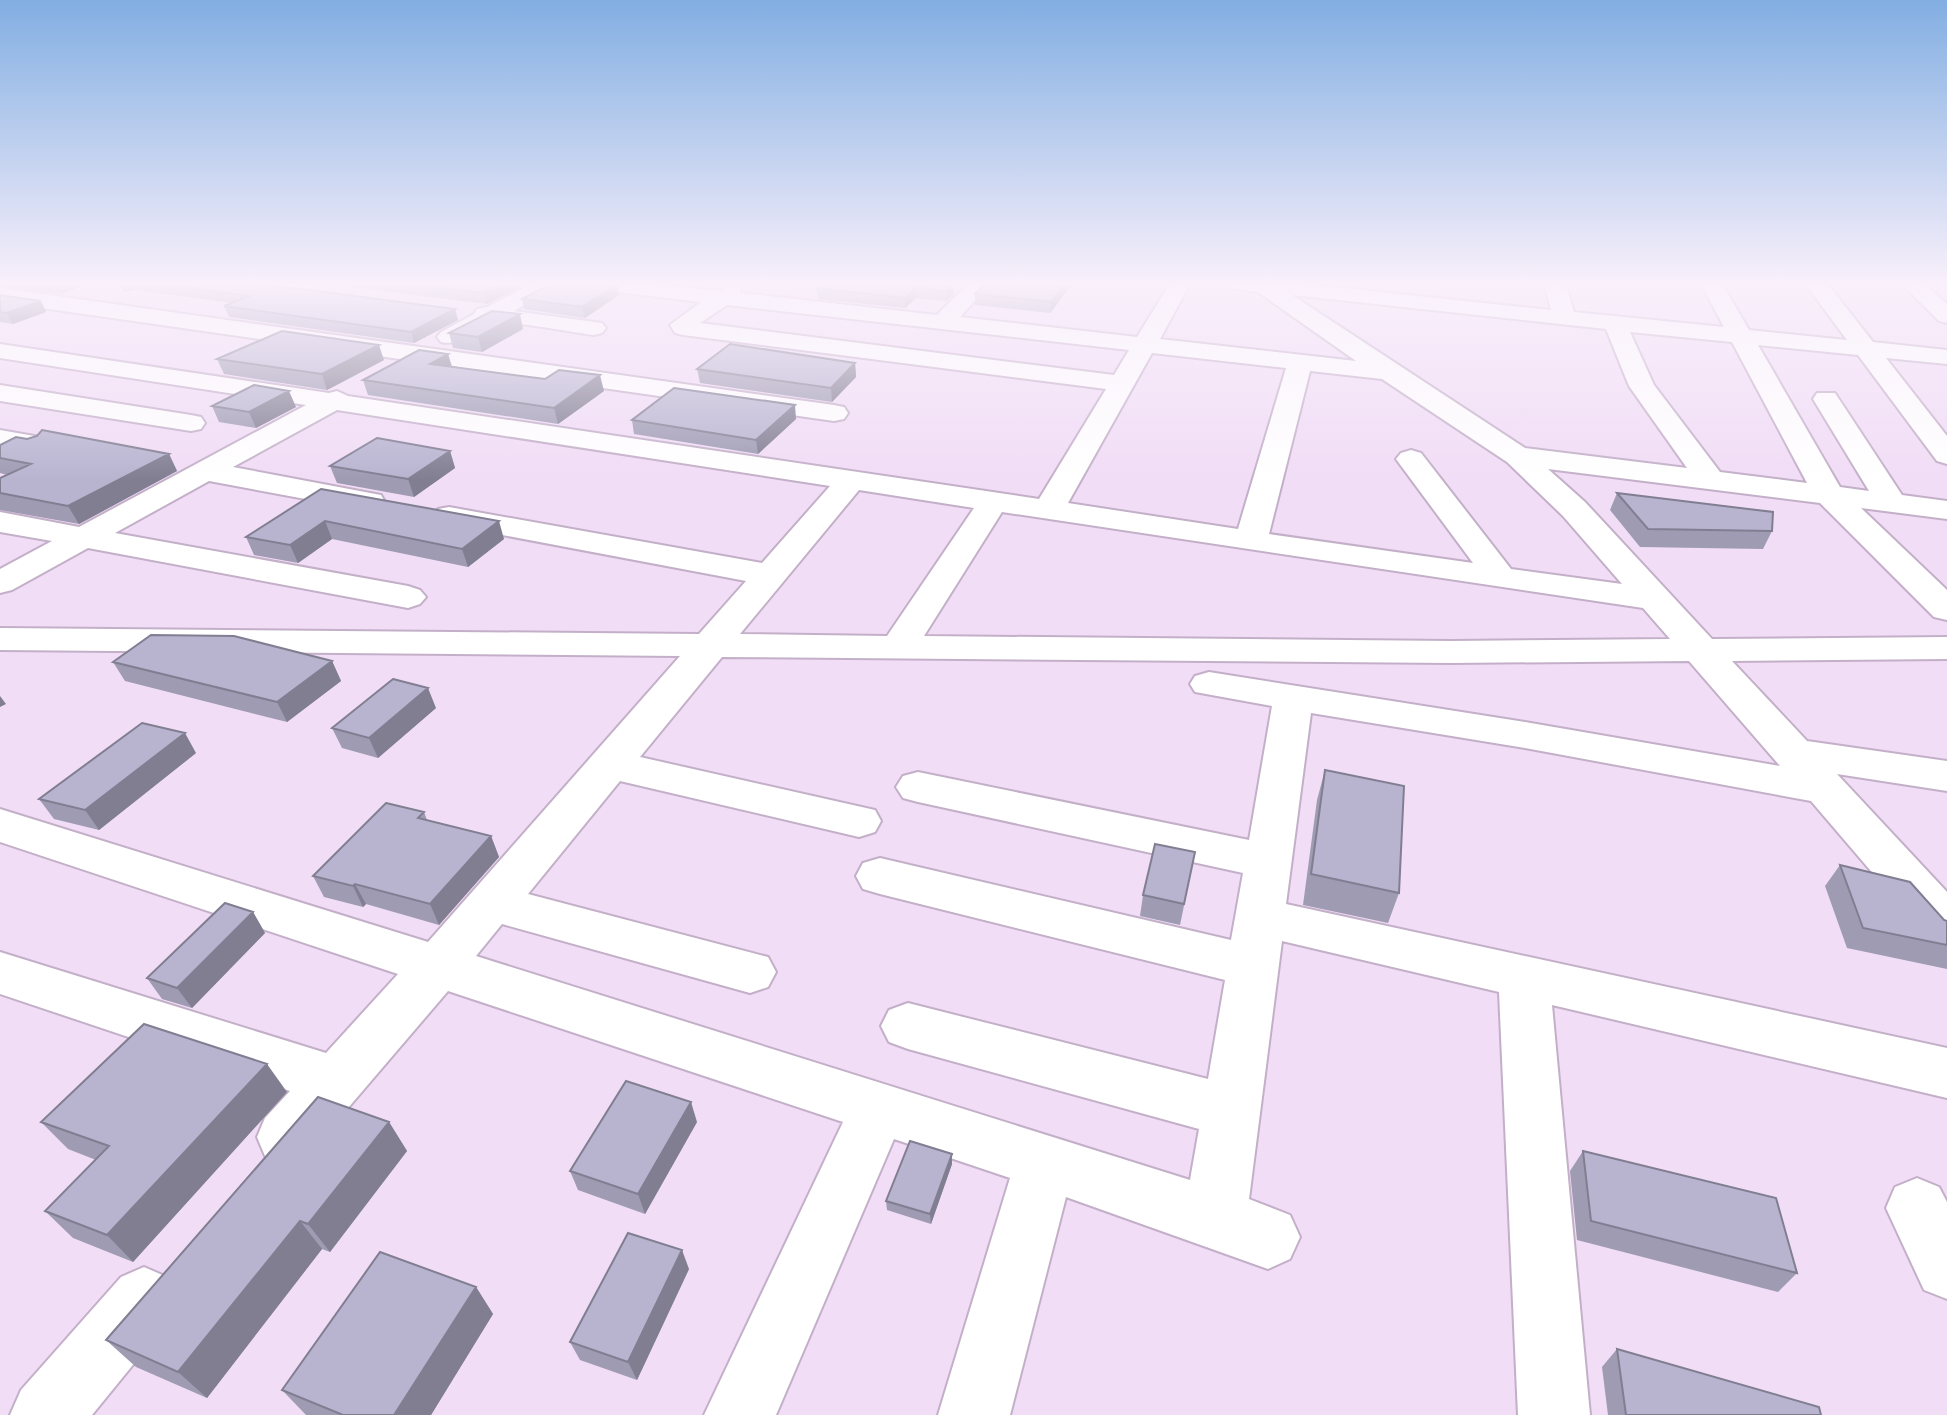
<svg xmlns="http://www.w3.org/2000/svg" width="1947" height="1415" viewBox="0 0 1947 1415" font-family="Helvetica,sans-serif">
  <rect width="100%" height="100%" fill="#f1ddf6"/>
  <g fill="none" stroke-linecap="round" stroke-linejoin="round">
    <defs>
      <path id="minor" d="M287 282H315L312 287 250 313 242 315 231 308 234 303Z
        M536 282H562L514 311 602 323 606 328 602 333 594 335C576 333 505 319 493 323 474 328 462 347 441 342L437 337 441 332 474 314 477 309 487 307Z
        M572 282H637L718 291 732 285 740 286 741 293 937 315 970 282H992L960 317 1137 337 1171 282H1191L1160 339 1356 361 1258 292 1228 288 1217 282H1284L1551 310 1544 282H1565L1574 312 1724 327 1700 282H1721L1749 330 1847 340 1804 282H1826L1873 342 1947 350V364L1886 358 1947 436V464L1937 461 1858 355 1758 345 1840 487 1869 491 1813 399 1817 393H1835L1902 495 1947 501V519L1861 508 1947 590V620L1934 617 1820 503 1548 469 1585 502 1712 639 1947 637V659L1732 661 1807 741 1947 761V791L1837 774 1947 892V944L1929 939 1811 801 1525 748 1311 713 1286 904 1947 1048V1098L1552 1005 1590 1415H1518L1499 992 1282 941 1249 1199 1290 1215 1300 1237 1290 1259 1268 1269 1066 1197 1010 1415H938L1010 1178 894 1139 776 1415H704L843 1122 448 991 307 1156 286 1164 265 1156 257 1137 265 1118 290 1091 0 994V952L326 1053 398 974 0 842V809L428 942 680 656 0 650V628L699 634 746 581 449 525 438 523 433 516 438 509 449 507 762 563 830 486 337 410 233 467 381 495 385 502 381 509 370 511 209 481 115 533 408 586 420 590 426 597 420 604 408 608 88 548 12 590 0 593V569L52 541 0 532V512L79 527 306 405 0 358V344L329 393 337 391 348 396 1039 499 1106 389 683 335 675 333 670 325 701 302 583 288ZM1292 295 1606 329 1629 386 1687 468 1525 448ZM727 305 1129 350 1114 375 700 323ZM1630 332 1732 342 1807 483 1720 472 1654 385ZM1152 353 1286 368 1238 529 1068 503ZM1310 371 1382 379 1507 462 1563 516 1622 584 1511 569 1421 453 1411 450 1401 453 1396 459 1473 563 1269 534ZM859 490 974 508 887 636 740 634ZM1002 512 1643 608 1670 639 1451 641 924 636ZM722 657 1451 663 1689 661 1780 766 1525 722 1209 672 1195 676 1190 684 1195 692 1272 706 1249 840 918 772 903 776 896 787 903 798 918 802 1243 873 1231 940 880 858 863 863 856 876 863 889 880 894 1225 980 1208 1079 908 1003 889 1010 881 1026 889 1042 908 1049 1199 1129 1190 1180 476 956 502 924 750 993 768 987 776 972 768 957 528 894 620 781 859 837 875 832 881 821 875 810 640 757Z
        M1900 282H1923L1947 304V323L1939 321Z
        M0 288 834 405 844 407 848 413 844 419 834 421 0 302Z
        M0 385 191 415 201 417 205 423 201 429 191 431 0 401Z
        M0 430 46 438 50 444 46 450 36 453 0 446Z
        M1917 1178 1939 1187 1947 1202V1299L1924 1290 1886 1208 1895 1187Z
        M144 1267 167 1277 177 1300 167 1323 92 1415H10L21 1390 121 1277Z"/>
    </defs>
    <use href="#minor" stroke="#c3b0c8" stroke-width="4"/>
    <use href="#minor" fill="#fff" fill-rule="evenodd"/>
  </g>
  <path fill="#9e9bb3" d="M0 282H94L61 294 0 286Z
    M119 282H246L458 320 414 343 229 317 224 306 232 303 134 290 124 292Z
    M310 282H530L487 304Z
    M937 282 954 294 946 301 916 298 905 308 818 299 817 288Z
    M987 282H1074L1050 313 975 305V294Z
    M617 285 619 295 585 318 524 309 522 299Z
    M0 295 41 301 46 312 13 324 0 322Z
    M523 329 482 352 453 348 449 333Z
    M448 354 452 366 604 391 558 424 368 395 363 380Z
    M217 359 384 360 327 390 224 374Z
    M855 363 856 377 832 402 700 383 697 369Z
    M212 406 296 407 256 428 219 422Z
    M796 419 758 454 634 434 632 420Z
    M0 445 169 454 177 471 79 524 0 510V478L7 475 0 473Z
    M450 451 455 468 414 497 337 483 330 466Z
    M321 489 504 539 468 567 332 539 298 563 254 555 246 537Z
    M1617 493 1772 531 1763 549 1640 547 1610 510Z
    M332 661 341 681 287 722 125 681 113 662Z
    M436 708 378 758 342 748 332 728Z
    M196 753 99 830 54 819 39 799Z
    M1325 770 1399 893 1388 923 1303 905 1317 800Z
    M424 812 427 820 491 836 499 857 439 925 366 904 363 907 324 897 313 876Z
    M1195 852 1180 925 1140 916 1143 895Z
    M1840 865 1947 921V969L1847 948 1825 886Z
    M253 912 265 933 192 1008 162 999 147 978Z
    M287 1092 133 1262 73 1238 45 1211 96 1160 68 1149 41 1122Z
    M389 1122 407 1151 330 1252 322 1249 207 1398 136 1367 106 1340Z
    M697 1122 645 1214 578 1190 570 1171Z
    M1583 1151 1797 1273 1778 1292 1577 1240 1570 1171Z
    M952 1154V1164L931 1224 887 1210 886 1201Z
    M689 1269 637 1380 580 1360 570 1342Z
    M476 1287 493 1314 431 1415H306L282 1390Z
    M1617 1349 1821 1415H1608L1602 1367Z"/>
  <path fill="#817e92" d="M61 282H94L61 294 55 284Z
    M119 282H130L134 290 124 292Z
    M508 282H530L487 304 485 293Z
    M1066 282H1074L1050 313 1051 302Z
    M953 284 954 294 946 301V291Z
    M617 285 619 295 585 318 582 307Z
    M916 287V298L905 308V298Z
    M41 301 46 312 13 324 7 313Z
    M455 309 458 320 414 343 411 332Z
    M520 314 523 329 482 352 478 337Z
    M379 345 384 360 327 390 322 374Z
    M448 354 452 369 430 364Z
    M855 363 856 377 832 402 831 388Z
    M600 375 604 391 558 424 554 408Z
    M289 391 296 407 256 428 249 412Z
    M795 405 796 419 758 454 756 440Z
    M450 451 455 468 414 497 408 479Z
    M169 454 177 471 79 524 68 506Z
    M325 521 332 539 298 563 290 545Z
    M499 521 504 539 468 567 462 549Z
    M332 661 341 681 287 722 277 702Z
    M428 688 436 708 378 758 369 738Z
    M0 696 6 704 0 707Z
    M185 733 196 753 99 830 85 810Z
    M491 836 499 857 439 925 430 904Z
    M355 884 366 904 363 907 353 886Z
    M253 912 265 933 192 1008 177 988Z
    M267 1064 287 1092 133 1262 107 1235Z
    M691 1102 697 1122 645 1214 638 1194Z
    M389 1122 407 1151 330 1252 308 1224Z
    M952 1154V1164L931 1224 930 1214Z
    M300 1221 322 1249 207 1398 178 1372Z
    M682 1250 689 1269 637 1380 628 1362Z
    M476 1287 493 1314 431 1415H394Z"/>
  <path fill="#b8b4d0" stroke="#817e92" stroke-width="2" d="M145 282H246L455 309 411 332 224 306 250 296Z
    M389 282H508L485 293Z
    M554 282H589L617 285 582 307 522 299Z
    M825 282H937L953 284 946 291 916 287 905 298 817 288Z
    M987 282H1066L1051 302 975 294Z
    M0 295 41 301 7 313 0 312Z
    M492 311 520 314 478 337 449 333Z
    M282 331 379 345 322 374 217 359Z
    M730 344 855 363 831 388 697 369Z
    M419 350 448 354 430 364 545 379 559 370 600 375 554 408 363 380Z
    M254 385 289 391 249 412 212 406Z
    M674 388 795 405 756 440 632 420Z
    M42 430 169 454 68 506 0 493V478L31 464 0 458V445L16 437 27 439 37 436Z
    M377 438 450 451 408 479 330 466Z
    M321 489 499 521 462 549 325 521 290 545 246 537Z
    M1617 493 1773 512 1772 531 1648 529Z
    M151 635 234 636 332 661 277 702 113 662Z
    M393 679 428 688 369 738 332 728Z
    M142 723 185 733 85 810 39 799Z
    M1325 770 1404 786 1399 893 1311 874Z
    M386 803 424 812 418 818 491 836 430 904 355 884 353 886 313 876Z
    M1155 844 1195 852 1184 904 1143 895Z
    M1840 865 1910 882 1944 920 1947 921V945L1863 928Z
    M225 903 253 912 177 988 147 978Z
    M144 1024 267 1064 107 1235 45 1211 109 1146 41 1122Z
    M626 1081 691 1102 638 1194 570 1171Z
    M318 1097 389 1122 308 1224 300 1221 178 1372 106 1340Z
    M910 1141 952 1154 930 1214 886 1201Z
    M1583 1151 1776 1198 1797 1273 1591 1221Z
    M628 1233 682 1250 628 1362 570 1342Z
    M380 1252 476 1287 394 1415H343L282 1390Z
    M1617 1349 1819 1407 1821 1415H1626Z"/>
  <linearGradient id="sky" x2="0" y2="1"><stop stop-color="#82aee2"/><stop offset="0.59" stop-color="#f9f0fb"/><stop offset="1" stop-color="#f9f0fb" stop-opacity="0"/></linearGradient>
  <rect width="1947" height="480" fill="url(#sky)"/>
</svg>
